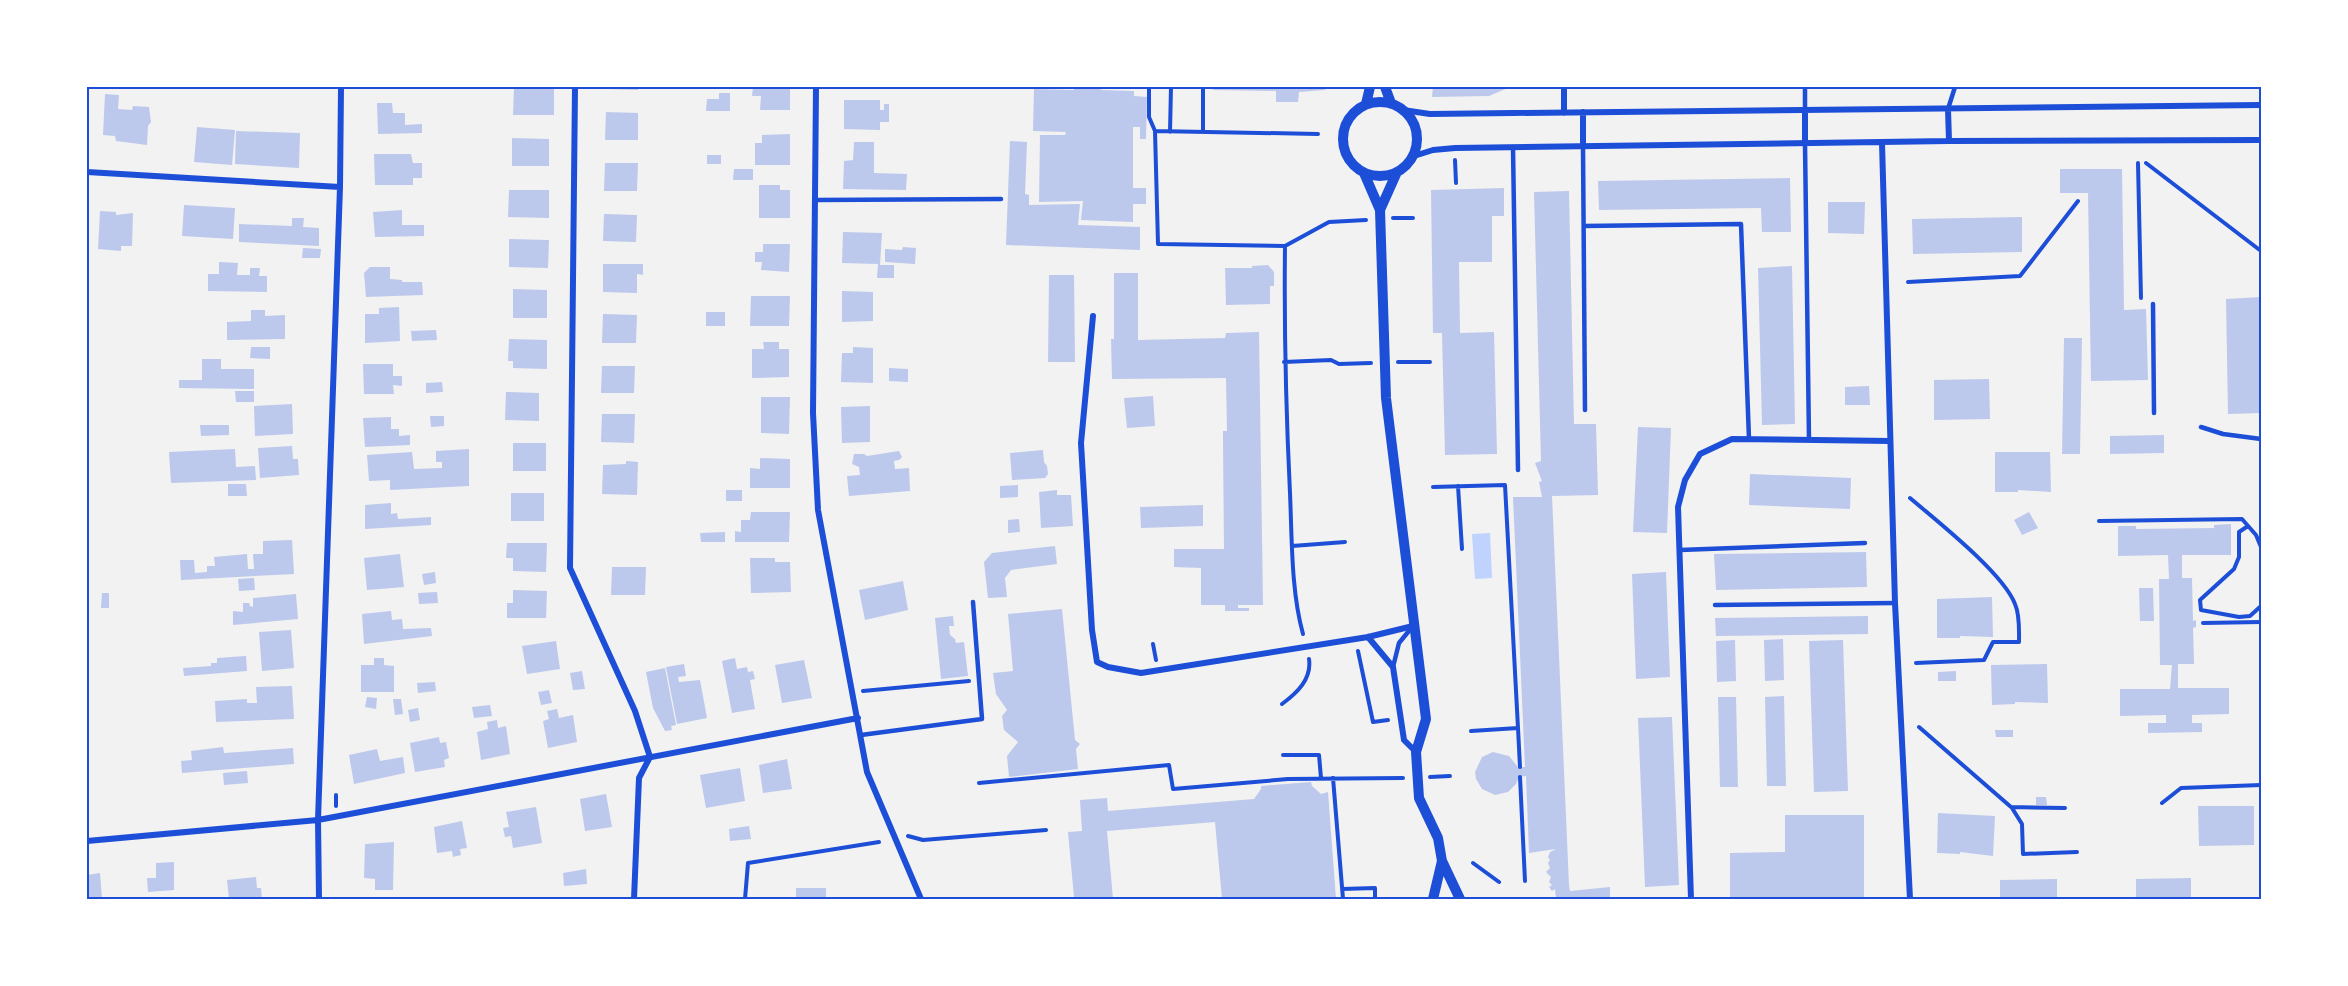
<svg xmlns="http://www.w3.org/2000/svg" width="2348" height="986" viewBox="0 0 2348 986" font-family="'Nunito Sans',sans-serif">
  <rect width="100%" height="100%" fill="#f2f2f2"/>
  <path fill="#bfd3fe" d="M1490 533 1492 578 1475 579 1472 534Z"/>
  <path fill="#bdc9ec" d="M514 87H554V115H513Z
    M606 87H638V90L606 89Z
    M753 87H790V110H760L761 96H752Z
    M1074 87H1101V90L1134 91V96L1147 97 1146 139H1140V127H1133V188H1146V204H1133V222L1081 220 1083 201 1039 202 1040 135H1065L1066 132 1033 131 1034 89 1074 90Z
    M1213 87H1326L1325 90 1299 92 1298 102H1276V91L1213 90Z
    M1433 87H1510L1489 96 1432 97Z
    M719 93H730V111H706L707 99H719Z
    M105 94 119 95 118 109 132 110 133 106 149 107 151 122 148 126 147 145 116 141 115 136 103 135Z
    M844 100H880V110H884V104H889V122H880V130L844 129Z
    M377 103H392L393 113H405V125L422 124V133L378 134Z
    M606 112 638 113V140H605Z
    M197 127 235 130 232 165 194 162Z
    M236 131 300 133 299 168 235 164Z
    M790 134V165H755V143H762V135Z
    M512 138 549 139V166H512Z
    M1010 141 1027 142 1025 194 1029 195V205L1080 204 1078 225 1140 227V250L1006 245Z
    M854 142H874V173L907 174 906 190 843 189 844 161 853 160Z
    M374 154H411L413 163H422V178H413V185H375Z
    M707 155H721V164H707Z
    M605 163H638L637 191H604Z
    M734 169H753V180H733Z
    M2060 169H2122L2124 310 2146 309 2148 380 2091 381 2088 193H2060Z
    M1790 178 1791 232H1762L1761 208 1599 210 1598 181Z
    M759 185H780V190H790V218H759Z
    M1504 188V216H1492V262H1459L1460 333 1494 332 1497 454 1445 455 1442 333H1433L1431 190Z
    M509 190H549V218L508 217Z
    M1569 191 1574 424H1596L1598 495 1552 496 1569 885 1570 891 1610 887V899H1556L1555 889 1552 891 1549 887 1552 885 1549 882 1551 877 1546 872 1550 868 1548 863 1550 860 1548 857 1550 852 1556 849 1529 853 1526 776 1519 777 1516 784 1508 792 1495 795 1482 789 1476 779 1475 772 1482 757 1493 752 1509 756 1518 767H1525L1513 497H1542L1539 482 1542 481 1535 463 1541 461 1534 192Z
    M1828 202H1865L1864 234 1828 233Z
    M184 205 235 208 233 239 182 236Z
    M402 210V225H424V236L375 237 373 212Z
    M100 211 116 212V215L133 213 132 246H121V251L98 249Z
    M604 214 637 215 636 242 603 241Z
    M2022 217V252L1913 254 1912 219Z
    M292 218H304L303 227 319 228V246L239 242V224L292 226Z
    M843 232 882 233 880 265H894V278H877L878 264 842 263Z
    M509 239 549 240 548 268 509 267Z
    M763 244H790L789 272 761 270 762 262H755V252H763Z
    M903 247 916 248 915 264 885 262V249L902 250Z
    M303 248 321 249 320 258H302Z
    M219 262 238 263 237 275H250V268H260L259 276H267V292L208 291V274H219Z
    M603 264H643V275L637 274V293L603 292Z
    M1268 265 1274 272V286H1270V304L1226 305 1225 268H1252V266Z
    M1792 266 1795 424 1762 425 1758 268Z
    M370 267H390V279L402 280V282H422L423 295 366 297 364 273Z
    M1114 273H1138V340L1225 338 1226 333 1259 332 1263 605H1238V608H1249V611H1225V605H1201V568L1174 567V549H1224L1223 441V431H1227L1226 378 1112 379 1111 339H1114Z
    M1049 275H1074L1075 362H1048Z
    M513 289 547 290V318H513Z
    M842 291 873 292V321L842 322Z
    M751 296H790L789 326H750Z
    M2261 297V413L2228 414 2226 299Z
    M399 307 400 341 365 343V314H379V308Z
    M251 310H265V316L285 315V339L227 340V322L251 321Z
    M706 312H725V326H706Z
    M603 314 637 315 636 343H602Z
    M436 330 437 340 412 341 411 331Z
    M2064 338H2082L2080 454H2062Z
    M509 339 547 340V369L513 368V361H508Z
    M763 342H779V349H789V377L752 378V349H764Z
    M251 347H270V359L250 358Z
    M853 347 873 348V383L841 382 842 353H853Z
    M202 359H221V369H254V389L179 388V380H202Z
    M363 364H393V376H402V386L393 385 394 394H364Z
    M602 366H635L634 393H601Z
    M889 368 908 369V382L889 381Z
    M1989 379 1990 419 1934 420V380Z
    M442 382 443 392 426 393V383Z
    M1869 386 1870 405H1845V387Z
    M235 391H254V402H236Z
    M506 392 539 393V421L505 420Z
    M1153 396 1155 426 1127 428 1124 398Z
    M761 397H790L789 434 761 433Z
    M292 404 293 434 255 436 254 406Z
    M870 406V442L842 443 841 407Z
    M602 414H635L634 443 601 442Z
    M430 416H444V426L431 427Z
    M391 417V429H399V436L410 435V445L365 447 363 418Z
    M200 425H229V435L201 436Z
    M1638 427 1671 428 1667 533 1633 532Z
    M2164 435V453L2110 454V436Z
    M513 443H546V471H513Z
    M292 446 293 459H298L299 475 260 478 258 448Z
    M235 449 236 467 255 466 256 480 171 483 169 452Z
    M469 449V486L390 490V480L369 481 367 455 412 452 414 469 442 468V462H436V451Z
    M1043 450 1044 462 1047 466 1048 474 1045 478 1012 480 1010 453Z
    M899 451 902 457 899 460 894 461 895 469 909 468 910 491 849 496 847 476 860 475 859 467 852 464 854 454H864L867 456Z
    M1995 452H2050L2051 492 2018 490V492H1995Z
    M760 458 790 459V488H750V468L760 469Z
    M626 461 638 462 637 495 602 494 603 465 626 464Z
    M1750 474 1851 478 1850 509 1749 505Z
    M228 484H246L247 496H228Z
    M1018 485V497L1000 498V486Z
    M726 490H742V501H726Z
    M1057 490V495H1071L1073 526 1041 528 1039 492Z
    M511 493H544V521H511Z
    M391 503V514L397 513 398 519 431 517V525L365 529V505Z
    M1203 505V526L1141 528 1140 507Z
    M751 512H790L789 542H735V531L741 532V520H750Z
    M2029 512 2038 528 2022 535 2014 520Z
    M1019 519 1020 532 1008 533V520Z
    M2231 524V555H2182V578H2192L2193 621 2196 620V627L2193 628 2194 664H2178V688H2229V714L2192 715V723H2202V732L2148 733V723H2166V715L2120 716V689H2170L2172 665H2160L2159 579H2169L2168 555 2118 556V526H2136V529L2214 528V525Z
    M725 532V542H701L700 533Z
    M292 540 294 574 181 580 180 560H194L195 573 207 572V566H215L214 557 247 554 248 569H254L253 554H263V541Z
    M507 543H547L546 572 513 571V558H506Z
    M1055 546 1057 564 1011 570 1005 578 1007 597 988 598 984 562 992 553Z
    M1866 552 1867 587 1716 590 1714 554Z
    M400 554 404 587 367 590 364 558Z
    M750 558H775V562H790L791 592 751 593Z
    M612 567H646L645 595H611Z
    M435 572 436 583 424 585 422 574Z
    M1666 572 1670 677 1636 679 1632 574Z
    M254 578 255 590 239 591 238 579Z
    M903 581 908 610 865 620 859 590Z
    M2139 588H2153L2154 621H2140Z
    M513 590 547 591 546 618H507V603H513Z
    M437 592 438 603 419 604 418 593Z
    M102 593H109V608H101Z
    M296 594 298 619 233 625V611L243 612V603H249L250 606 253 607V598Z
    M1992 597 1993 637 1960 636V638H1937V599Z
    M1062 609 1075 740 1080 744 1076 749 1078 769 1009 777 1007 756 1018 742 1004 730 1002 716 1007 710 996 694 993 673 1013 671 1008 614Z
    M391 611 392 620 402 619 403 629 431 628 432 636 364 644 362 614Z
    M953 616 954 626H949L950 635 955 639 956 643 964 642 968 676 941 679 935 618Z
    M1868 616V634L1716 636 1715 618Z
    M291 630 294 668 262 671 259 632Z
    M1783 639 1784 680 1765 681 1764 640Z
    M1735 640 1736 681 1717 682 1716 641Z
    M1843 640 1848 791 1814 792 1809 641Z
    M556 641 560 669 527 674 522 646Z
    M246 656 247 671 184 676 183 668 211 666V663H217V658Z
    M374 658H384V665L394 666V692H361V665H374Z
    M735 658 737 669 747 667 748 672 753 671 755 679 750 680 755 709 732 713 722 661Z
    M804 660 812 698 782 703 775 665Z
    M684 664 686 676 678 677 679 682 700 680 707 718 677 724 666 667Z
    M2047 664 2048 703 2015 702V704L1992 705 1991 665Z
    M665 668 676 725 671 726 672 730 665 731 653 708 646 672Z
    M582 671 585 689 573 690 570 673Z
    M1956 671V681H1938V672Z
    M435 682 436 691 418 693 417 683Z
    M292 686 294 719 216 722 215 701 247 699V703H257L256 687Z
    M549 690 552 703 541 705 538 692Z
    M1784 696 1786 786H1767L1765 697Z
    M367 697 377 698 376 709 365 707Z
    M1718 697H1736L1738 787H1720Z
    M393 699H401L403 714 395 715Z
    M490 705 492 716 474 718 472 707Z
    M418 708 420 720 410 722 408 710Z
    M557 709 559 718 573 715 577 742 548 748 543 721 549 719 547 711Z
    M1672 717 1679 885 1645 887 1638 718Z
    M497 720 498 728 506 726 510 754 481 760 477 732 488 729 487 722Z
    M1995 730H2013V737H1996Z
    M439 737 440 743 446 742 449 758 444 760 445 767 415 772 410 743Z
    M223 747 224 753 293 748 294 764 182 773 181 761 192 760 191 751Z
    M377 749 380 761 403 757 405 773 354 784 349 755Z
    M787 759 792 789 763 793 759 765Z
    M740 768 745 801 706 808 700 775Z
    M247 771 248 783 224 785 223 773Z
    M1311 782 1312 786 1321 794 1328 792 1336 899H1222L1215 822 1107 831 1113 899H1069L1074 897 1068 832 1082 831 1080 800 1107 798 1108 811 1254 799 1261 789V786Z
    M606 794 612 827 585 831 580 799Z
    M2036 797H2046L2047 805H2036Z
    M2198 806H2254V845L2199 846Z
    M536 807 542 843 513 848 511 836 505 837 503 828 509 827 506 812Z
    M1938 813 1995 816 1993 856 1960 852V854L1937 853Z
    M1785 815H1864V899L1730 898V853L1785 852Z
    M462 821 467 848 460 849 461 855 453 857 452 851 437 853 434 827Z
    M749 826 751 839 730 841 729 829Z
    M394 842 393 890H375V879L364 878 365 844Z
    M174 862V890L148 892 147 878H156V863Z
    M586 869 587 884 564 886 563 873Z
    M100 873 102 898 87 899V875Z
    M256 877 257 888H261L262 899H229L227 880Z
    M2191 878V899H2136V879Z
    M2057 879V899H2000V880Z
    M796 888H826V899H796Z"/>
  <g fill="none" stroke-linecap="round" stroke-linejoin="round">
    <path stroke="#1d4ed8" stroke-width="4" d="M1149 87V117L1155 131 1318 134
      M1203 87V132
      M1155 131 1158 244 1285 246
      M1170 132 1171 87
      M1455 160 1456 183
      M2138 163 2141 298
      M2146 163 2261 251
      M1393 218H1413
      M1908 282 2020 276 2078 201
      M1284 362 1331 360 1339 364 1371 363
      M1398 362H1430
      M1458 486 1462 549
      M1433 487 1505 485 1518 728 1471 731
      M1910 498C1937 521 2003 573 2015 604 2020 615 2019 631 2019 642H1993L1984 660 1916 663
      M2099 521 2242 519 2256 535 2261 547
      M2248 526 2239 532V557L2234 569 2200 600 2201 610 2239 617 2250 616 2261 606
      M1292 546 1345 542
      M2203 623 2261 622
      M1303 634C1291 591 1292 538 1290 493 1286 411 1284 329 1285 246L1329 222 1366 220
      M1153 644 1156 660
      M1358 651 1373 722 1388 720
      M863 691 969 681
      M1282 704C1297 693 1312 679 1309 659
      M1919 727 2011 807 2065 808
      M1518 728 1520 767
      M1283 755H1319L1321 778
      M1430 777 1450 776
      M1520 777 1525 881
      M1333 778 1343 899
      M979 783 1169 765 1173 789 1288 779 1403 778
      M2162 803 2181 788 2261 785
      M336 806V795
      M2012 808 2022 824 2023 854 2077 852
      M908 836 923 840 1046 830
      M1473 863 1499 882
      M1342 889 1375 888V899
      M745 899 748 863 879 842"/>
    <path stroke="#1d4ed8" stroke-width="4.5" d="M1948 109 1955 87
      M1805 110V87
      M1805 144 1809 440
      M1583 146 1585 410
      M1513 147 1518 470
      M815 200 1001 199
      M1584 226 1741 224 1749 439
      M2153 304 2154 413
      M2201 427 2223 434 2261 439
      M1680 550 1865 543
      M1715 605 1895 603
      M1393 667 1399 643 1413 626
      M861 735 982 719 973 602"/>
    <path stroke="#1d4ed8" stroke-width="6" d="M575 87 570 568 635 711 650 757 639 778 634 899
      M816 87 813 413 818 510 867 772 921 899
      M1564 87V113
      M1948 109 1949 141
      M1403 110 1430 114 1513 113 2261 105
      M1805 110V144
      M1583 112V146
      M1882 143 1895 603 1910 899
      M1414 156 1433 150 1455 148 1949 141 2261 140
      M87 172 340 187
      M1093 316 1081 443 1092 630 1097 662 1108 667 1141 673 1368 637 1413 626
      M1368 637 1393 667 1404 740 1416 752
      M87 841 318 820 858 718
      M319 899 318 820 340 187 341 87
      M1691 899 1678 507 1685 480 1700 454 1732 439 1890 441"/>
    <path stroke="#1d4ed8" stroke-width="10" d="M1385 87 1391 103
      M1343 139a37 37 0 1 1 74 0a37 37 0 1 1-74 0Z
      M1366 104 1370 87
      M1364 173 1380 210 1386 398 1426 719 1416 752 1419 798 1438 838 1442 861 1460 899
      M1380 210 1397 172
      M1433 899 1442 861"/>
  </g>
  <rect width="2348" height="986" fill="none" stroke="#ffffff" stroke-width="177"/>
  <rect x="88" y="88" width="2172" height="810" fill="none" stroke="#1d4ed8" stroke-width="2"/>
</svg>
